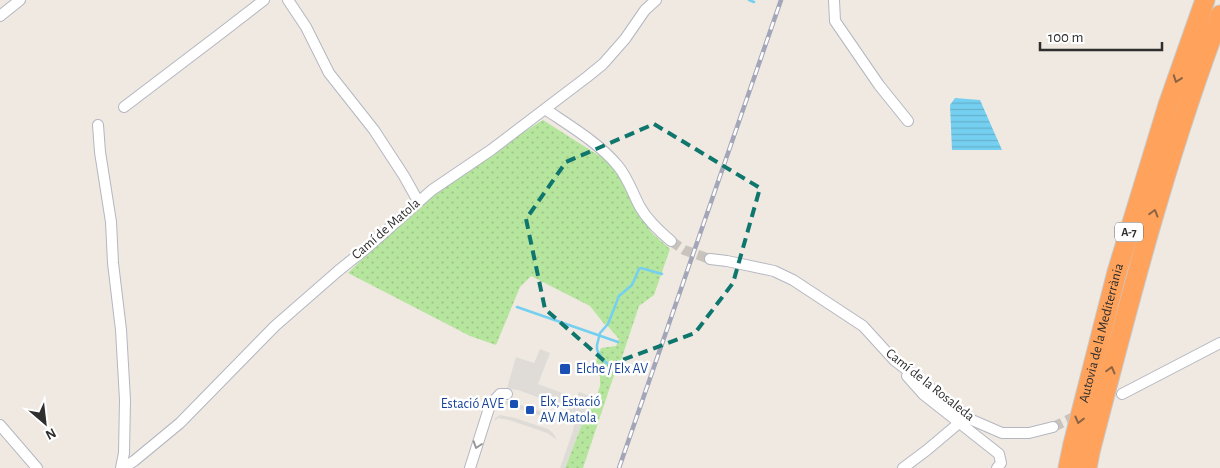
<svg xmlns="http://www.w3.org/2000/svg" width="1220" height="468" viewBox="0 0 1220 468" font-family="'Alegreya Sans',sans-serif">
  <defs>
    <pattern id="grass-dots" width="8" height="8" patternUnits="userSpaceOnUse" patternTransform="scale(1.25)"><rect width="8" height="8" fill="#b6e59e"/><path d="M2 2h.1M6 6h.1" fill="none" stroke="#9dc588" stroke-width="1.8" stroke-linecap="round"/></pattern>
    <pattern id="water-rules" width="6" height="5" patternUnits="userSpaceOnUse" patternTransform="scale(1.25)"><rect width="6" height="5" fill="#75cff0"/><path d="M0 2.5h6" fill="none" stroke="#66b2ce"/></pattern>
  </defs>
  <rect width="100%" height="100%" fill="#efe9e1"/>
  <path fill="url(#grass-dots)" d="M543 120 590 150 618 167 632 202 652 233 670 249 654 295 639 306 618 369 613 378 583 468H565L588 408 596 398 600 386V376L592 373 601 348 616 346 619 339 606 324 605 325 590 306 531 276 520 287 496 345 470 336 348 273 432 190Z"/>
  <path fill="#dfdcd8" d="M540 349 550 353 538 384 576 398 579 392 596 398V400L588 408 565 468H560L573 431 574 425 571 414 567 408 518 390 507 388 516 357 534 363Z
    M506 401H509L545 413 558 418 559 420 558 422 556 421 507 405 505 403Z
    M500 415 515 418 548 429 553 433 557 440 547 433 509 420 498 418 495 421V418Z"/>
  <path fill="url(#water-rules)" d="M955 98 980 100 1002 150H952L950 105Z"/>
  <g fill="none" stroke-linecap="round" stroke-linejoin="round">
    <path stroke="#75cff0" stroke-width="2.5" d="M749 0 754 2
      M517 307 618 342
      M618 369 611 366 604 361 598 352 597 349V345L600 333 608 324 619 296 632 285 639 269 641 268 662 274"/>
    <path stroke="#c8c4bd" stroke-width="10" stroke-dasharray="10 5" stroke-linecap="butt" d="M671 241 684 250 710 259
      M1053 427 1080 414"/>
    <defs>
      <path id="street" d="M288 0 306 27 329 73 374 130 404 176 418 201
        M834 0 835 21 879 85 908 121
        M0 16 20 0
        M124 107 220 34 264 0
        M545 109C570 126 599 143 618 166 628 178 633 194 640 207 648 221 659 231 671 241
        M98 125 100 152 111 222 113 263 121 330 125 400 124 453 121 468
        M710 259 727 261 774 271 793 280 863 326 894 360 972 420 1002 433H1029L1053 427
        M907 376 923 394 999 454 1001 463 997 468
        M1122 394 1220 343
        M0 425 37 468
        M123 468 134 461 180 423 275 326 338 271 369 246 432 190 491 150 587 77 603 64 625 39 645 10 656 0
        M470 468 490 405 500 394H507
        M903 468 927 450 959 423"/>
      <g id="highway">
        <path id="s1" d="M1068 468 1073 444 1117 272 1168 105 1205 0"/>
        <path d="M1087 468 1090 452C1128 305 1166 157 1220 15"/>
      </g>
    </defs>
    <use href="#street" stroke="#b4b7c1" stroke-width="12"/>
    <use href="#highway" stroke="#c9c9c9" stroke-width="21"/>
    <use href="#street" stroke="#fff" stroke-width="10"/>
    <use href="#highway" stroke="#ffa35c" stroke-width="19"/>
    <defs>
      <path id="rail" d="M619 468 781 0"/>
    </defs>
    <use href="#rail" stroke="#a3a6b8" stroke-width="4.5"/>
    <use href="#rail" stroke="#fff" stroke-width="2.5" stroke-dasharray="8" stroke-linecap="butt"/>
  </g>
  <defs><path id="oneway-chevron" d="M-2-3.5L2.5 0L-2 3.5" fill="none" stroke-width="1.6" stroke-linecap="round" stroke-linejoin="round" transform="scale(1.25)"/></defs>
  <g stroke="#8c6343">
    <use href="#oneway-chevron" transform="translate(1177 79) rotate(110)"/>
    <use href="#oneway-chevron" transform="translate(1154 213) rotate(-74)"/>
    <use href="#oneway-chevron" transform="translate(1111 370) rotate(-75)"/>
    <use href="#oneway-chevron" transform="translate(1079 420) rotate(104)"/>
  </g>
  <use stroke="#969696" href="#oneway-chevron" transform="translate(477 445) rotate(108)"/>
  <path fill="none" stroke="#0f766e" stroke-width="4" stroke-dasharray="10 6" stroke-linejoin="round" d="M654 124 760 188 733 283 695 333 609 365 545 309 526 219 566 162Z"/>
  <g fill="#1a4fb4" stroke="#fff" stroke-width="2">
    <rect x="559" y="363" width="12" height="12" rx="2.5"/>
    <rect x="509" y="399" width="10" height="10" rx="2.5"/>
    <rect x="525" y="405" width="10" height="10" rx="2.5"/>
  </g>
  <g text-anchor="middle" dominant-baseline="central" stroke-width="5" stroke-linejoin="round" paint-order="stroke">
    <rect fill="#fff" stroke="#6d6d6d" stroke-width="1" x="1115" y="222.5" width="28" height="19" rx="4"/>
    <g font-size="12" font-weight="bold" fill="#2e2e2e">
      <text x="1129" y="232">A-7</text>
    </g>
    <g font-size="14" fill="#2e2e2e" stroke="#fff">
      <text transform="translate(386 229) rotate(-41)">Camí de Matola</text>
      <text stroke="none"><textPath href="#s1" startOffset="139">Autovia de la Mediterrània</textPath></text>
      <text transform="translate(930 385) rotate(38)">Camí de la Rosaleda</text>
    </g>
    <g font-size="14" fill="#164399" stroke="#fff" text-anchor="start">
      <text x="576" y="369">Elche / Elx AV</text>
      <text x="540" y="402">Elx, Estació<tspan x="540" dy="16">AV Matola</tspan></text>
      <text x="504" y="404" text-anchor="end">Estació AVE</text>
    </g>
  </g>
  <g transform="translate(45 423) rotate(152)" stroke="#ffffff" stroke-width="4" paint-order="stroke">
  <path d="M0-4L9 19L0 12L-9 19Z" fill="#2e2e2e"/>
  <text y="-8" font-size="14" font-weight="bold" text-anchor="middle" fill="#2e2e2e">N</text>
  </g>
  <path d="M1040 42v8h122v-8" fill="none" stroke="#2e2e2e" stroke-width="2.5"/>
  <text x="1048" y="42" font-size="15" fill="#2e2e2e" stroke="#ffffff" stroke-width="4" paint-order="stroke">100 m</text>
</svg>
